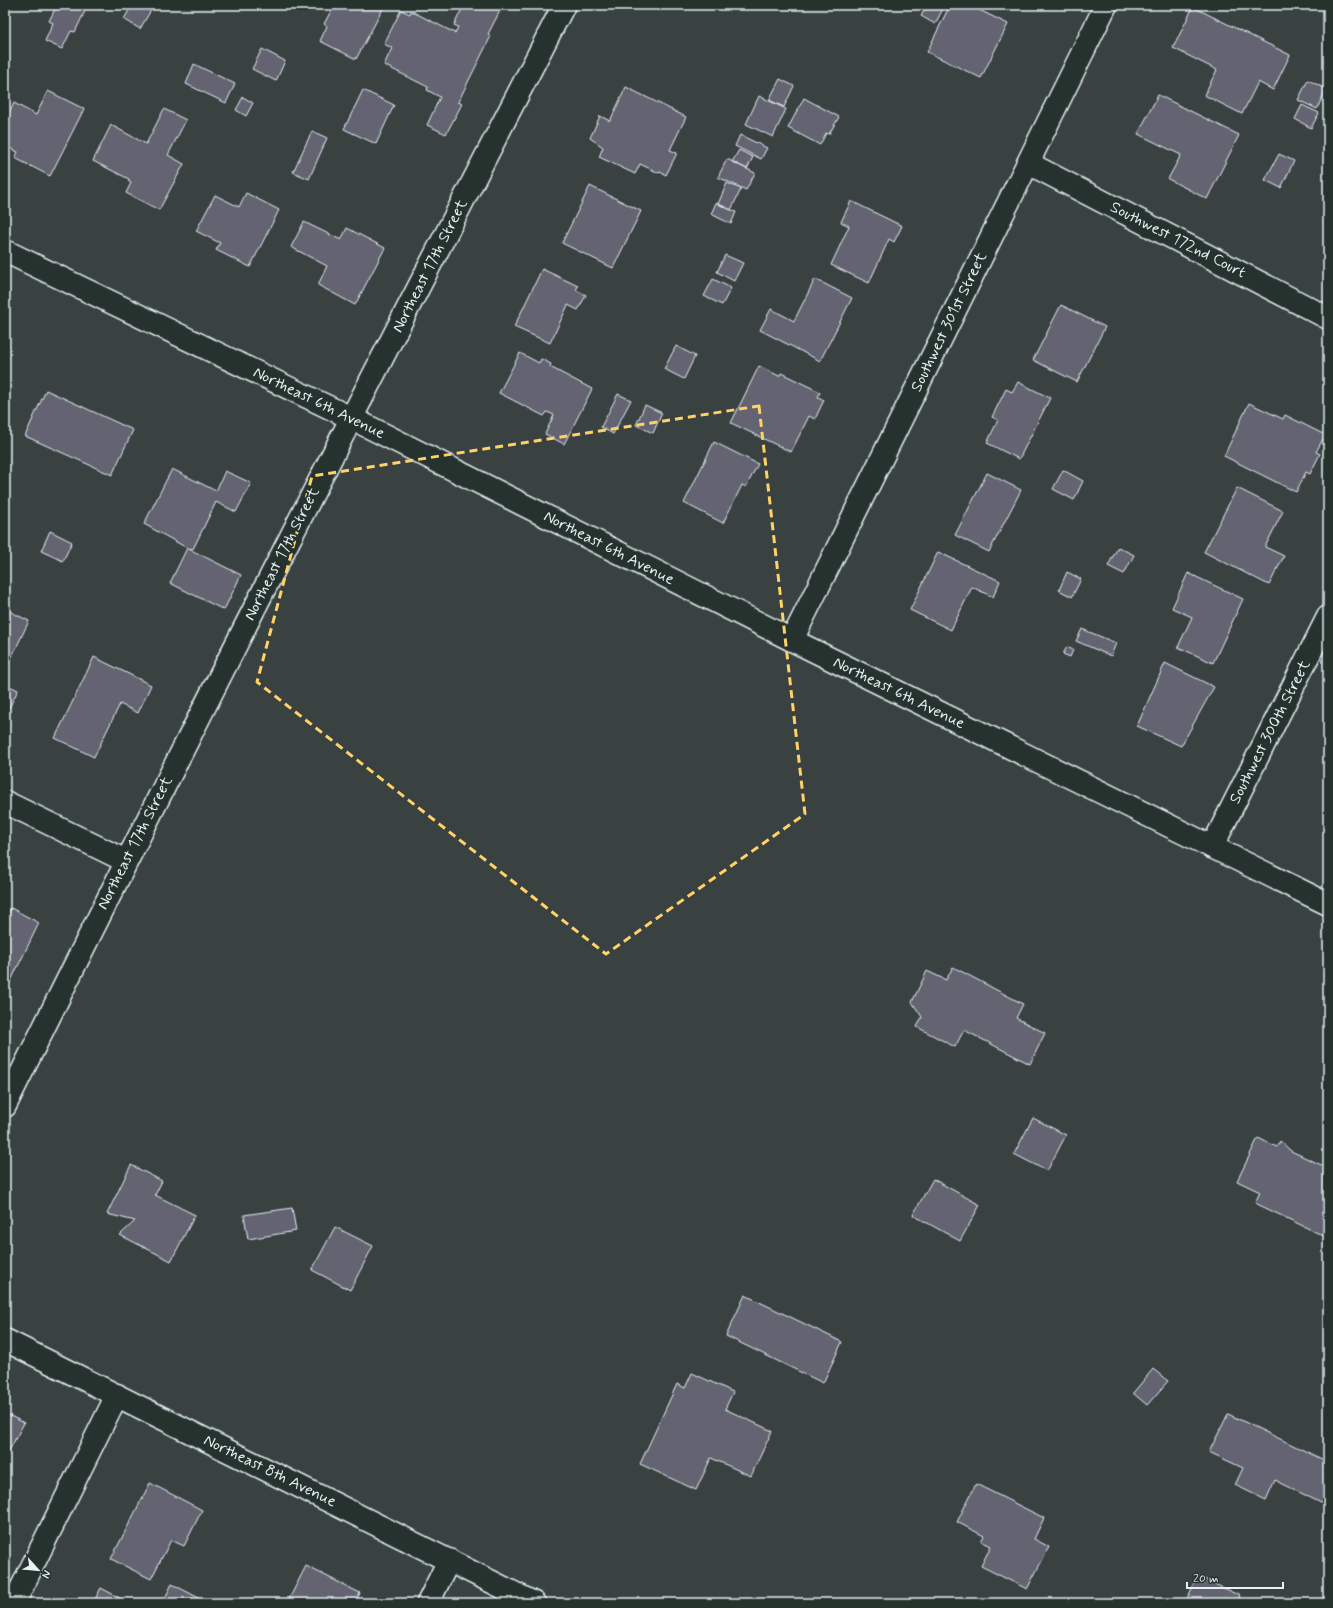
<svg xmlns="http://www.w3.org/2000/svg" width="1333" height="1608" viewBox="0 0 1333 1608" font-family="Mynerve,sans-serif">
  <rect width="100%" height="100%" fill="#394241"/>
  <filter id="ink" filterUnits="userSpaceOnUse"><feTurbulence type="fractalNoise" baseFrequency=".025" numOctaves="2"/><feDisplacementMap in="SourceGraphic" scale="8" xChannelSelector="R" yChannelSelector="G"/><feConvolveMatrix kernelMatrix="1 2 1 2 8 2 1 2 1" color-interpolation-filters="sRGB"/></filter>
  <g filter="url(#ink)">
    <path fill="#646471" stroke="#e8f1f8" d="M57 5H72L85 11 75 32 71 31 62 49 45 41 53 23 49 21Z
      M132 5H143L151 10 140 29 124 19Z
      M325 5H385L356 59 320 41 327 26 324 24 332 9Z
      M464 5H503L488 34 491 36 458 102 462 104 446 134 427 125 440 97 427 90 428 87 384 65 392 48 384 44 401 10 410 14 411 11 455 33 458 27 454 25Z
      M927 5H945L935 24 921 16Z
      M950 5H969L1008 24 981 78 927 52Z
      M1193 7 1290 55 1273 90 1258 82 1242 114 1204 95 1217 70 1173 48Z
      M262 49 285 61 276 81 252 69Z
      M1328 53V63L1324 61Z
      M194 64 235 84 226 103 186 84Z
      M780 79 794 86 784 107 769 100Z
      M1308 80 1326 89 1317 109 1298 100Z
      M626 87 686 117 670 150 677 153 666 175 660 172 659 173 640 164 635 174 599 157 603 147 590 138 600 116 610 121Z
      M363 90 394 105 376 144 344 129Z
      M48 91 84 109 50 176 15 158 18 152 5 146V121L14 103 36 115Z
      M1158 95 1239 135 1207 199 1168 179 1181 155 1138 134Z
      M759 96 786 109 773 137 746 124Z
      M243 97 253 103 246 116 236 110Z
      M804 98 839 117 829 134 826 133 820 145 788 128Z
      M1302 105 1319 113 1311 128 1295 119Z
      M164 109 186 120 168 155 184 164 159 210 126 193 131 183 128 181 129 179 93 161 111 125 146 144Z
      M312 131 327 138 309 179 293 172Z
      M740 135 767 148 761 159 735 146Z
      M739 150 753 157 747 169 732 162Z
      M1279 154 1294 161 1281 188 1265 180Z
      M727 159 755 173 746 190 718 177Z
      M727 183 741 189 731 210 718 204Z
      M590 186 641 211 613 268 562 243Z
      M246 193 279 210 250 267 216 250 220 243 196 231 215 195 239 207Z
      M851 201 902 226 894 242 889 239 869 283 831 265 849 226 841 222Z
      M716 203 736 212 731 224 711 214Z
      M304 222 341 240 347 228 385 248 355 305 318 285 327 266 291 247Z
      M725 255 743 263 734 281 717 272Z
      M542 269 578 286 576 290 586 295 578 310 568 305 550 343 514 327Z
      M713 279 731 288 722 305 704 296Z
      M815 279 852 298 820 361 760 330 771 309 794 321Z
      M1061 305 1105 327 1077 382 1033 360Z
      M676 346 695 356 684 379 664 369Z
      M520 353 539 363 541 359 551 364 550 367 592 389 564 444 545 434 554 415 547 412 544 416 499 393Z
      M759 366 779 376 781 373 820 392 818 397 824 400 815 419 809 416 791 452 731 423Z
      M1018 382 1050 398 1019 459 987 443 998 420 992 417 1006 389 1012 392Z
      M46 390 133 430 112 475 25 436Z
      M618 394 631 400 613 434 601 427Z
      M1249 403 1283 419 1285 415 1325 435 1316 452 1320 454 1310 474 1306 472 1296 492 1224 456Z
      M645 405 662 413 653 433 636 425Z
      M714 442 758 464 746 487 742 485 723 523 684 503Z
      M172 469 216 491 225 471 251 483 236 512 216 502 193 549 187 548 144 524Z
      M1063 470 1083 481 1074 500 1053 489Z
      M987 473 1021 490 989 552 955 535Z
      M1237 488 1283 511 1265 547 1284 556 1269 585 1204 552Z
      M50 531 72 542 63 561 41 551Z
      M1118 547 1134 555 1124 574 1108 566Z
      M187 548 241 575 224 610 170 583Z
      M938 552 1000 581 993 597 972 587 951 630 910 610Z
      M1067 572 1081 579 1072 597 1059 590Z
      M1188 573 1243 599 1213 663 1178 647 1192 617 1172 608Z
      M5 609 29 621 5 671Z
      M1082 629 1116 643 1111 656 1076 641Z
      M1067 647 1073 650 1070 657 1063 654Z
      M94 657 151 685 138 713 120 704 94 757 55 738Z
      M1165 663 1214 687 1181 746 1137 726Z
      M5 684 18 690 8 710 5 708Z
      M11 908 39 923 5 993V921Z
      M953 967 1023 1004 1016 1018 1045 1033 1030 1064 964 1030 955 1047 917 1027 922 1017 912 1002 927 971 946 980Z
      M1033 1118 1066 1135 1047 1171 1014 1154Z
      M1258 1138 1277 1147 1280 1141 1291 1151 1328 1168V1233L1326 1237 1255 1203 1260 1192 1237 1181Z
      M131 1165 162 1181 155 1195 195 1215 171 1261 120 1235 135 1221 107 1214Z
      M933 1179 980 1205 960 1241 913 1215Z
      M292 1208 296 1231 248 1239 244 1215Z
      M335 1227 373 1246 350 1290 312 1270Z
      M745 1295 842 1342 823 1383 726 1336Z
      M1153 1369 1168 1381 1147 1405 1133 1393Z
      M692 1373 733 1392 725 1409 772 1431 751 1476 711 1458 696 1490 640 1464 677 1384 685 1388Z
      M5 1413 24 1423 5 1458Z
      M1228 1414 1328 1462V1492L1323 1504 1275 1480 1266 1500 1235 1485 1243 1468 1209 1452Z
      M150 1483 202 1510 184 1546 171 1540 151 1579 111 1559Z
      M976 1484 1044 1518 1034 1539 1049 1547 1027 1589 981 1566 991 1546 981 1541 984 1536 957 1522Z
      M306 1566 360 1593 355 1603H287Z
      M1198 1576 1240 1596 1238 1600 1245 1603H1185Z
      M172 1584 199 1598 197 1603H170L164 1600Z
      M101 1588 129 1603H93Z"/>
    <g fill="none" stroke-linecap="round" stroke-linejoin="round">
      <defs>
        <path id="street" d="M1028 163 1328 318
          M792 640 1106 5
          M5 802 126 861
          M1212 847 1328 617
          M5 1106C187 737 375 371 564 5
          M5 1340 534 1603
          M14 1603 117 1395
          M428 1603 449 1560"/>
        <path id="secondary" d="M5 251 351 418 792 640 1328 904"/>
      </defs>
      <use href="#street" stroke="#e8f1f8" stroke-width="25"/>
      <use href="#secondary" stroke="#e8f1f8" stroke-width="25"/>
      <use href="#street" stroke="#26332d" stroke-width="22"/>
      <use href="#secondary" stroke="#26332d" stroke-width="22"/>
    </g>
  </g>
  <path fill="none" stroke="#ffd166" stroke-width="3" stroke-dasharray="8 5" stroke-linejoin="round" d="M759 406 805 814 606 954 257 682 312 476Z"/>
  <g text-anchor="middle" dominant-baseline="central" stroke-width="4" stroke-linejoin="round" paint-order="stroke">
    <g font-size="16" fill="#e8f1f8" stroke="#26332d">
      <text transform="translate(1178 240) rotate(27)">Southwest 172nd Court</text>
      <text transform="translate(430 266) rotate(-63)">Northeast 17th Street</text>
      <text transform="translate(949 322) rotate(-64)">Southwest 301st Street</text>
      <text transform="translate(319 403) rotate(26)">Northeast 6th Avenue</text>
      <text transform="translate(609 548) rotate(27)">Northeast 6th Avenue</text>
      <text transform="translate(282 554) rotate(-63)">Northeast 17th Street</text>
      <text transform="translate(899 693) rotate(26)">Northeast 6th Avenue</text>
      <text transform="translate(1270 732) rotate(-63)">Southwest 300th Street</text>
      <text transform="translate(135 843) rotate(-63)">Northeast 17th Street</text>
      <text transform="translate(270 1471) rotate(26)">Northeast 8th Avenue</text>
    </g>
  </g>
  <rect width="1333" height="1608" fill="none" stroke="#26332d" stroke-width="20"/>
  <rect x="10" y="10" width="1313" height="1588" fill="none" stroke="#e8f1f8" stroke-width="1.5" filter="url(#ink)"/>
  <g transform="translate(38 1570) rotate(117)" stroke="#26332d" stroke-width="3" paint-order="stroke">
  <path d="M0-3L7 15L0 10L-7 15Z" fill="#e8f1f8"/>
  <text y="-6" font-size="11" font-weight="bold" text-anchor="middle" fill="#e8f1f8">N</text>
  </g>
  <path d="M1187 1582v6h96v-6" fill="none" stroke="#e8f1f8" stroke-width="2"/>
  <text x="1193" y="1582" font-size="12" fill="#e8f1f8" stroke="#26332d" stroke-width="3" paint-order="stroke">20 m</text>
</svg>
